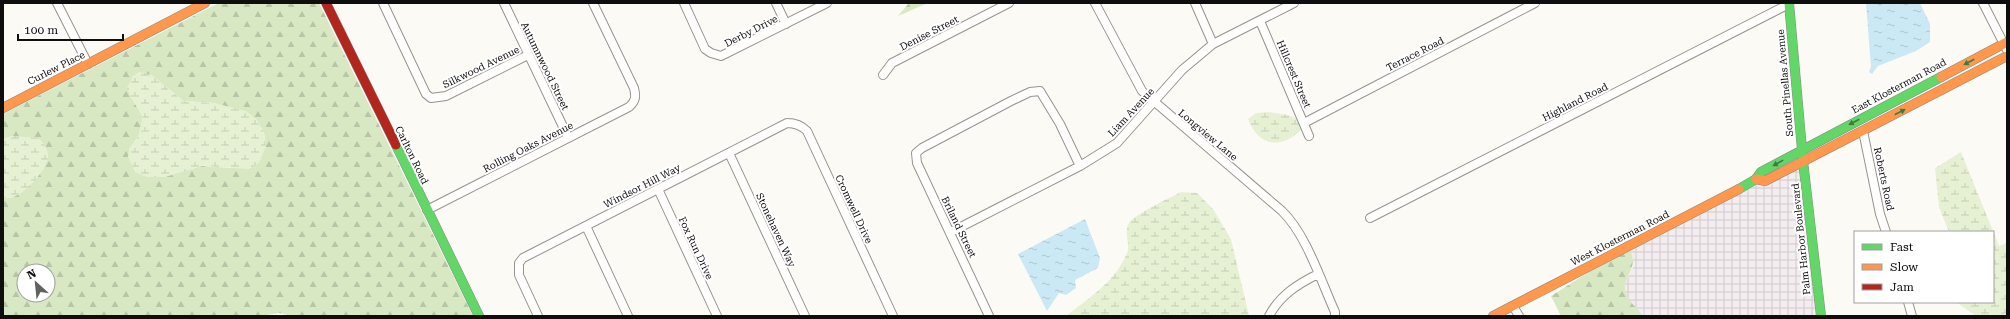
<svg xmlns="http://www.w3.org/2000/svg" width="2010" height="319" viewBox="0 0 2010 319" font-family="'Roboto Serif',serif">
  <defs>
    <pattern id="industrial-grid" width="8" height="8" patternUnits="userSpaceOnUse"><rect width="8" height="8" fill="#f3edf0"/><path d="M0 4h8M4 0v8" fill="none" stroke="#cfcacd"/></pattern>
    <pattern id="forest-firs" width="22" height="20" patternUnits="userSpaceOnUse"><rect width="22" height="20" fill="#d7e8c2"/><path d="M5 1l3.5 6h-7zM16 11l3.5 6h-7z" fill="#b7c6a6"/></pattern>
    <pattern id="wetland-marsh" width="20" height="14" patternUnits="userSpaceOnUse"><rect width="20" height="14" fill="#e6f1d4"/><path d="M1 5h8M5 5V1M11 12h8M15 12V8" fill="none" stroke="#c4cdb5"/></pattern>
    <pattern id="water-ripples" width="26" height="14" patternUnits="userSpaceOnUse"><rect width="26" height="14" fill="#cbe8f5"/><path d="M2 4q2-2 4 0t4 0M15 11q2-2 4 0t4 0" fill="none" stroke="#adc6d1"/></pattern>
  </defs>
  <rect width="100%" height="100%" fill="#fcfaf4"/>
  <path fill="url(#industrial-grid)" d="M1800 168 1816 316H1643L1630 302 1625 292V283L1634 265 1630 250 1756 184Z"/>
  <path fill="url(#forest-firs)" fill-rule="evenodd" d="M219 3H319L473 316H292L279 313 260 316H3V198C19 201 36 179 44 168L13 136 3 139V114ZM168 88 183 101 214 103 256 119 264 133 266 146 232 168 202 166 165 176 129 150 139 135 143 117 131 97ZM24 271H48V295H24Z
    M909 3H928L898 16Z
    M1630 250C1640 271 1620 277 1626 293 1629 303 1638 308 1643 316H1561L1551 296 1597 267Z"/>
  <path fill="url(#wetland-marsh)" d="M139 72 152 75 183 101 214 103 246 111 256 119 264 133 266 146 259 163 249 169 202 166 165 177H146L135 172 128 157 129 150 139 135 143 117 131 97 127 88 133 76Z
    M1269 112 1288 115 1299 120 1302 129C1282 149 1259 148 1248 119L1256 113Z
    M13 136 39 138C43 143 49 149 48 157 46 172 19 202 3 198V139Z
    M1961 152 1999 246 2007 243V316H1976L1956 302H1993V232H1949L1939 207 1935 168Z
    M1181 192 1197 193 1213 209 1231 239 1249 316H1066C1089 298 1115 282 1127 253 1131 245 1123 232 1129 223 1135 214 1170 198 1181 192Z"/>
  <path fill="url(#water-ripples)" d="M1866 3H1920L1930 24V42L1916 51 1878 66 1872 74 1869 72 1871 67Z
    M1085 219 1100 258 1098 268 1075 280 1076 288 1066 295 1059 293 1047 311 1018 254Z"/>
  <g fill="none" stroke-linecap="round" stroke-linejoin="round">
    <defs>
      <path id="street" d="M57 3 88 64
        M383 3 426 94 431 98 446 96 528 55
        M504 3 568 137
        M684 3 705 49 711 53 721 56 827 3
        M776 3 786 24
        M1095 3 1142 91 1282 211C1306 234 1321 281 1335 312V316
        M1195 3 1213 44
        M1983 3 2007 50
        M1260 21 1309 136
        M883 75 892 63 1009 3
        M1304 123 1535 3
        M1863 131 1880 214 1886 232
        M729 153 805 316
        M658 189 717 316
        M427 210 629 107C636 101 636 96 634 88L593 3
        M1370 218 1789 4
        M586 226 628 316
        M951 232 1080 166 1117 143 1182 70 1213 44 1294 3
        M1908 302 1912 316
        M1513 306 1519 316
        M538 316 519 275V263L523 258 787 123C795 123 801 125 807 131L893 316
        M989 316 917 163 916 153 922 148 1011 101 1030 92 1040 91 1060 124 1080 166
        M1269 316C1280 295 1298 284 1318 274"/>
      <path id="fast" d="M1789 3 1803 161 1821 316
        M396 145 479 316
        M1739 189 1756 179 1761 172 1941 77"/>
      <path id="slow" d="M1941 77 2007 42
        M3 108 205 3
        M1756 179 1765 181 2007 56
        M1493 316 1739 189"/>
      <path id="jam" d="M326 3 396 145"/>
    </defs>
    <use href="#street" stroke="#959492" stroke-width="10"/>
    <use href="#fast" stroke="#8c8b88" stroke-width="10"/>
    <use href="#slow" stroke="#8c8b88" stroke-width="10"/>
    <use href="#jam" stroke="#8c8b88" stroke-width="10"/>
    <use href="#street" stroke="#fffefd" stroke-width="8"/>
    <use href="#fast" stroke="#63d668" stroke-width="9"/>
    <use href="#slow" stroke="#ff974d" stroke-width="9"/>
    <use href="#jam" stroke="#b3261e" stroke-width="9"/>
  </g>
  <defs><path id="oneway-solid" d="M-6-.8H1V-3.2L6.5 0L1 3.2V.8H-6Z"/></defs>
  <g fill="#3d7c40">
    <use href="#oneway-solid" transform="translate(1969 62) rotate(152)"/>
    <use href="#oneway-solid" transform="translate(1900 112) rotate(-27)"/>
    <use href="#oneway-solid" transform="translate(1854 122) rotate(152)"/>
    <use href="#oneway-solid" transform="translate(1778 163) rotate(151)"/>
  </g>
  <g text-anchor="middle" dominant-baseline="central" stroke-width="4" stroke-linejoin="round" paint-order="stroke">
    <g font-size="10" fill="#0e0e0e" stroke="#fff">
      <text transform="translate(751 31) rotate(-27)">Derby Drive</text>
      <text transform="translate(929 33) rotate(-27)">Denise Street</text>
      <text transform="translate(1415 54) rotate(-27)">Terrace Road</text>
      <text transform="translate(545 66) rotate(64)">Autumnwood Street</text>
      <text transform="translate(481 67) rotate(-26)">Silkwood Avenue</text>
      <text transform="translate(56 68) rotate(-27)">Curlew Place</text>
      <text transform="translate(1294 74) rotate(67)">Hillcrest Street</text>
      <text transform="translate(1785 83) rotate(-95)">South Pinellas Avenue</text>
      <text transform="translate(1899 86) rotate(-28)">East Klosterman Road</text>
      <text transform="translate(1575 102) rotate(-27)">Highland Road</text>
      <text transform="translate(1131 112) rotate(-47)">Liam Avenue</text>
      <text transform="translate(1208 135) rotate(40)">Longview Lane</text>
      <text transform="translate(528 147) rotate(-27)">Rolling Oaks Avenue</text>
      <text transform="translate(412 155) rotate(64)">Carlton Road</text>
      <text transform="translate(1884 179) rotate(78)">Roberts Road</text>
      <text transform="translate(642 186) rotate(-27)">Windsor Hill Way</text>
      <text transform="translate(854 209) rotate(65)">Cromwell Drive</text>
      <text transform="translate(959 227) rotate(64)">Briland Street</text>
      <text transform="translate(776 230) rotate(65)">Stonehaven Way</text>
      <text transform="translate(1620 238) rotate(-27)">West Klosterman Road</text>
      <text transform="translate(1801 239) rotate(-96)">Palm Harbor Boulevard</text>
      <text transform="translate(696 248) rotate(65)">Fox Run Drive</text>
    </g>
  </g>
  <rect width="2010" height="319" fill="none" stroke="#0e0e0e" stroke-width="8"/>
  <rect x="1854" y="231" width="140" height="72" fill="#ffffff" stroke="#9f9f9f"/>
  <rect x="1862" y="244" width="20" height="6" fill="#63d668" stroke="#9f9f9f"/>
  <text x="1890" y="251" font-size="12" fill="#0e0e0e">Fast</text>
  <rect x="1862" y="264" width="20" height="6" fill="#ff974d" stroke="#9f9f9f"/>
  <text x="1890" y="271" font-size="12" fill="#0e0e0e">Slow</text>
  <rect x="1862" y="284" width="20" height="6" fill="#b3261e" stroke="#9f9f9f"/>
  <text x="1890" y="291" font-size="12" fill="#0e0e0e">Jam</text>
  <g transform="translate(36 283) rotate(333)"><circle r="19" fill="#ffffff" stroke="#9f9f9f"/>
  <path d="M0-3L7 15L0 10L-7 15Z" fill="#61615e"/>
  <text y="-6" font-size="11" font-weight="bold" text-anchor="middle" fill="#0e0e0e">N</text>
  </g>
  <path d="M18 34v6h105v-6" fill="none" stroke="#0e0e0e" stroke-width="2"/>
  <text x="24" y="34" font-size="12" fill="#0e0e0e" stroke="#ffffff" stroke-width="3" paint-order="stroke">100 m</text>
</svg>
